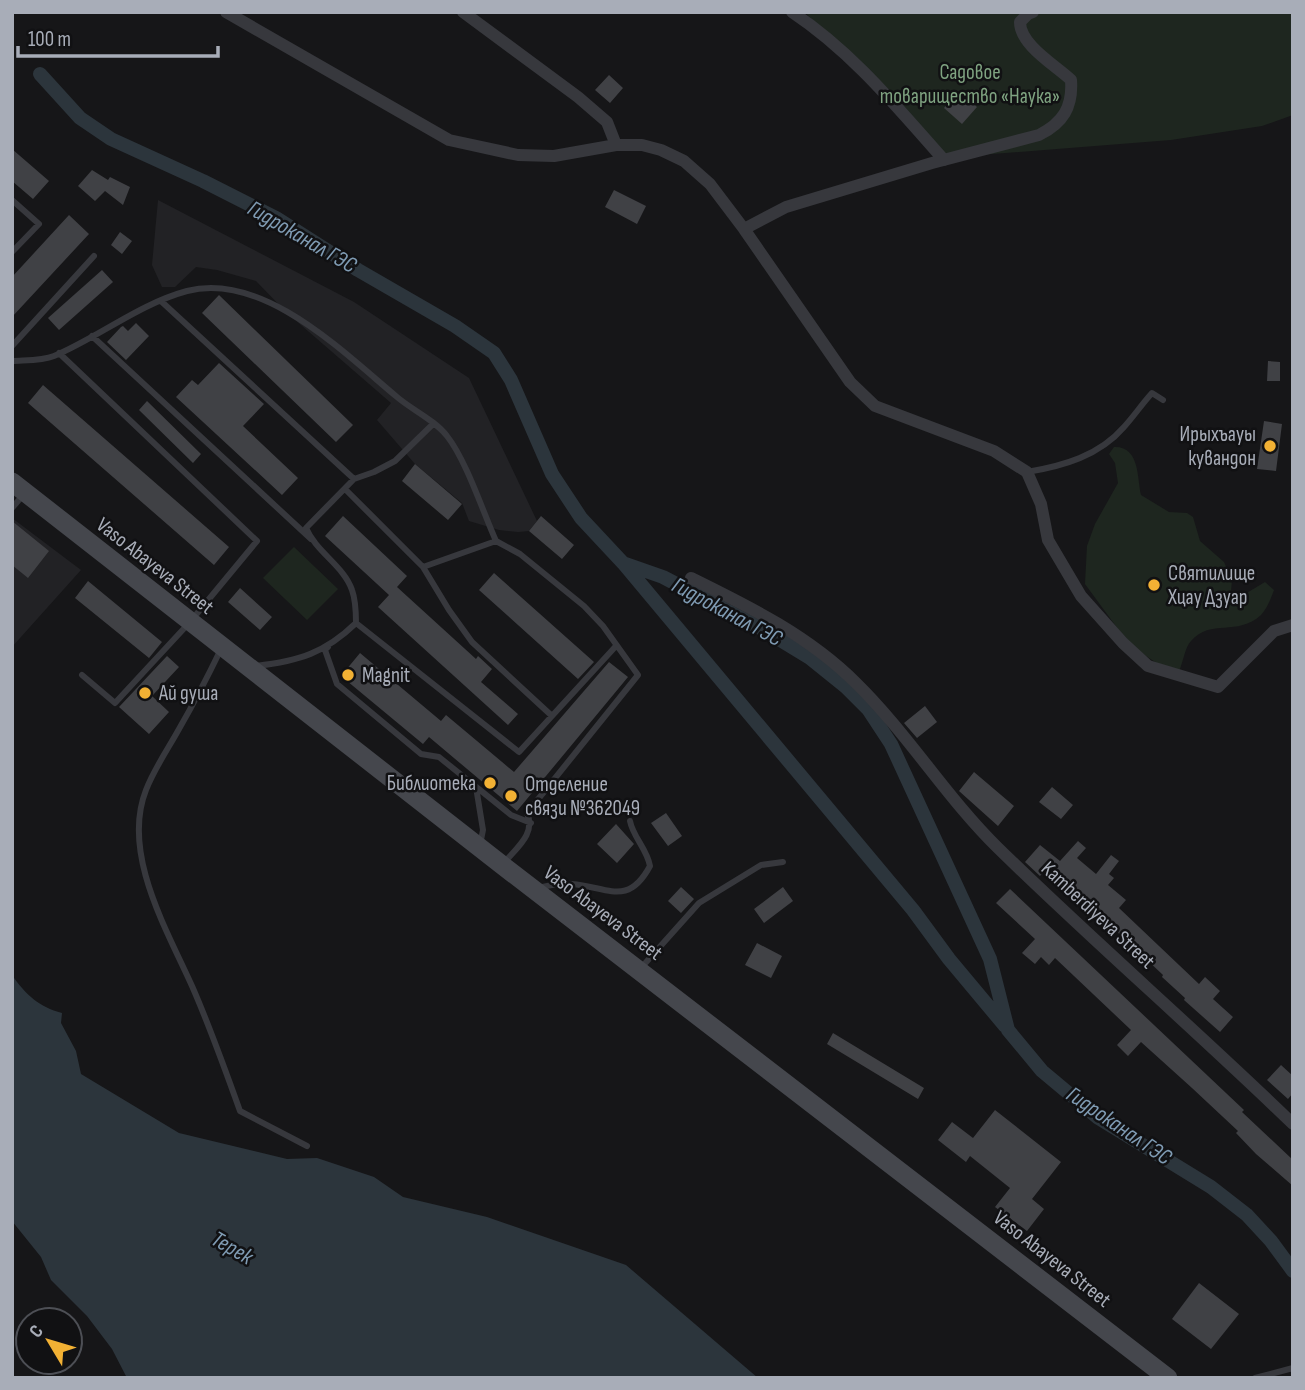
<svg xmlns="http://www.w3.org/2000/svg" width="1305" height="1390" viewBox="0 0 1305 1390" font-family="'Sofia Sans Condensed',sans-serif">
  <rect width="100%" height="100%" fill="#161618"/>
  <path fill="#222225" d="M158 200 354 302 469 378 537 521 529 531 518 532 499 530 469 521 462 503 415 464 377 420 391 403 286 312 256 281 217 270 196 267 175 287H162L152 265Z
    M12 518 81 570 12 647Z"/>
  <path fill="#1e261f" d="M805 12H1293V115L1262 126 1171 140 941 158Z
    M1114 447C1140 446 1137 478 1141 495L1169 512 1187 513 1193 517 1200 541 1224 562 1232 580 1230 603 1265 582 1274 590C1271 598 1267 609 1261 615 1237 637 1211 618 1191 641 1185 647 1183 663 1179 671L1160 665 1138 651 1118 629 1085 584 1087 546 1095 524 1118 483 1115 463 1109 454Z
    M294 547 338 589 307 620 263 578Z"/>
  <path fill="#2c353c" d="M12 975C26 995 39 1007 62 1013L61 1023 76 1051 81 1074 179 1133 287 1159 317 1158 374 1177 403 1197 487 1217 626 1265 758 1378H127L112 1349 87 1316 51 1280 41 1257 12 1221Z"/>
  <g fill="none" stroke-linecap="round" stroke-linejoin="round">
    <path stroke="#2c353c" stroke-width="14" d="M40 74 80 118 111 139 203 181 276 218 358 270 455 326 494 353 511 380 552 474 581 518 623 563 663 577 764 630 810 658 846 687 868 709 891 744 990 959 1008 1030 1042 1071 1097 1117 1211 1187 1247 1215 1271 1241 1293 1271
      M624 564 913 910 949 959 1005 1026"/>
  </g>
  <path fill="#404145" d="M609 75 623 88 610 103 595 90Z
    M958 91 977 107 962 124 944 108Z
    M12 149 49 181 33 199 12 181Z
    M92 170 108 180 110 177 130 187 123 205 105 191 95 201 78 186Z
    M614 190 646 206 637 224 605 207Z
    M69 215 89 234 12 317V277Z
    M120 232 132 241 122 254 111 245Z
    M102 270 113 282 59 330 48 318Z
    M219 295 353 425 336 442 202 313Z
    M136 323 149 336 126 360 107 342 121 327 123 326 128 331Z
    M1268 361 1280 362V381H1267Z
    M219 363 264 404 243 426 298 478 282 495 176 397 192 380 198 385Z
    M43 385 229 547 214 565 28 403Z
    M147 401 201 454 193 463 139 410Z
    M1264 421 1282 424 1276 471 1257 469Z
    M415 464 462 504 448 520 402 481Z
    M343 516 407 576 397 587 476 659 478 656 492 669 481 682 518 714 508 725 378 607 389 595 325 536Z
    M541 516 574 545 562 559 529 531Z
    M12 521 49 551 28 578 12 565Z
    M494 573 594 662 578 679 479 590Z
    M88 581 162 642 149 658 75 598Z
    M240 588 272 617 260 630 228 602Z
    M360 653 441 721 446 715 514 772 609 662 628 677 517 811 429 737 423 744 341 676Z
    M167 656 179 667 152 696 169 712 149 734 119 707Z
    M925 706 937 722 917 738 904 723Z
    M974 772 1014 806 998 826 959 791Z
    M1052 787 1073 805 1061 819 1039 802Z
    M666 813 682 836 668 846 651 823Z
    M616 824 634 844 617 863 597 844Z
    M1078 841 1086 848 1077 858 1096 874 1111 855 1119 861 1109 874 1114 878 1108 885 1126 900 1119 908 1199 984 1205 977 1220 991 1213 999 1233 1017 1220 1032 1184 1000 1185 998 1162 977 1163 975 1112 927 1095 915 1097 913 1047 868 1040 876 1025 862 1040 845 1060 861Z
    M681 887 694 899 681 913 668 901Z
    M783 887 793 901 764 923 754 909Z
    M1010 889 1244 1110 1242 1112 1293 1160V1186L1256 1154 1236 1133 1238 1131 1192 1088 1141 1042 1128 1056 1117 1045 1131 1030 1055 958 1049 965 1041 957 1035 964 1022 953 1035 939 996 903Z
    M757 943 782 956 771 978 745 965Z
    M833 1033 924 1088 918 1099 827 1044Z
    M1281 1065 1293 1076V1093L1288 1099 1267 1080Z
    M995 1110 1061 1162 1032 1199 1044 1209 1027 1231 995 1207 1010 1188 970 1156 966 1162 938 1140 952 1122 973 1138Z
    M1199 1283 1239 1314 1211 1349 1172 1319Z"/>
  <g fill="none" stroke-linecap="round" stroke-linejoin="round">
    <path stroke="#37383d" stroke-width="6" d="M12 200 39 224 12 252
      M162 302 354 479
      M92 336 311 539
      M12 346 94 256
      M59 353 257 541 190 622 115 703 82 675
      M12 361C25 360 42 361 54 356 99 337 139 304 187 291 263 271 344 353 397 397 412 410 435 420 447 436 466 460 483 512 496 541
      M1027 472C1063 466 1099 456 1124 427 1134 416 1142 404 1152 393L1163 400
      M345 489 423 567 449 610 472 642 552 716
      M12 508 24 494
      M423 567 496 541 520 554 584 606 603 626 638 675 527 813C536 834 517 847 504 863
      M356 623C356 612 356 601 352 590 344 566 316 552 306 528L354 479 374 472 395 461 433 424
      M328 647 325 650 337 684 421 754 439 757 511 815 531 823
      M221 649C208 676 194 703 179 729 168 749 154 769 146 790 121 853 167 930 192 986 210 1027 225 1069 240 1111L307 1146
      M256 666C299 661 325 653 356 623L519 752 616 646
      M476 787 483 830 480 845
      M538 888C550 885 560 883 572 884 608 887 628 907 650 866 647 849 633 837 630 821
      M640 969 699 903 761 865 783 862
      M1255 1378 1293 1368"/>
    <path stroke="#37383d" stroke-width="12" d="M226 12 449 140 518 155 554 156 616 145H642L661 150 684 161 710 184 744 229 850 382 875 406 994 451 1027 472 1041 504 1048 540 1081 596 1123 643 1148 666 1218 687 1274 631 1293 625
      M463 12 578 97 607 122 616 145
      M792 12C852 52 896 106 944 160
      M744 229 786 207 932 163 1039 135C1063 123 1073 107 1071 80 1055 65 1020 45 1020 22L1028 14 1033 12
      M691 578C750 607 809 636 856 683 908 734 946 797 998 848 1094 942 1196 1030 1293 1124"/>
    <path stroke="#45474d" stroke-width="19" d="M12 482 502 865 1168 1378"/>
  </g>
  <g fill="#f2b134" stroke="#111113" stroke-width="2.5">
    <circle cx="1270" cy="446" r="7"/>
    <circle cx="1154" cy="585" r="7"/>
    <circle cx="348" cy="675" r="7"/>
    <circle cx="145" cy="693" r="7"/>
    <circle cx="490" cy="783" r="7"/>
    <circle cx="511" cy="796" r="7"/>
  </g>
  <g text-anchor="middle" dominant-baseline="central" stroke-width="5" stroke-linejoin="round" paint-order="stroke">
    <g font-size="21" fill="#7fa381" stroke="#111113">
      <text x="970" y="72">Садовое<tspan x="970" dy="24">товарищество «Наука»</tspan></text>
    </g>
    <g font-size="21" fill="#a8adb8" stroke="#111113" text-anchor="start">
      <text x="1256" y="434" text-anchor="end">Ирыхъауы<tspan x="1256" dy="24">кувандон</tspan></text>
      <text x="1168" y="573">Святилище<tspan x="1168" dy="24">Хцау Дзуар</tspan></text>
      <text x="362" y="675">Magnit</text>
      <text x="159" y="693">Ай душа</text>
      <text x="476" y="783" text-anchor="end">Библиотека</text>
      <text x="525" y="784">Отделение<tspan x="525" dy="24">связи №362049</tspan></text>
    </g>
    <g font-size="21" fill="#a8adb8" stroke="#111113">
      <text transform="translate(155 566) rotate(38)">Vaso Abayeva Street</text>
      <text transform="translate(603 913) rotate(37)">Vaso Abayeva Street</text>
      <text transform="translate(1098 915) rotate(43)">Kamberdiyeva Street</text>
      <text transform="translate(1052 1259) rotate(38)">Vaso Abayeva Street</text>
    </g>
    <g font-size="23" font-style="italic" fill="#7f9bb3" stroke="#111113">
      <text transform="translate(302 237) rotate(30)">Гидроканал ГЭС</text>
      <text transform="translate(727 612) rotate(28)">Гидроканал ГЭС</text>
      <text transform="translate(1119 1126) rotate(34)">Гидроканал ГЭС</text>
      <text transform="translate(232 1248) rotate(30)">Терек</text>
    </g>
  </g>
  <rect width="1305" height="1390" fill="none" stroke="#a8adb8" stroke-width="28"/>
  <g transform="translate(49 1341) rotate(308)"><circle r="33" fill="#111113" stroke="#4d4f55" stroke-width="2"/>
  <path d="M0-5L12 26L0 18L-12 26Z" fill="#f2b134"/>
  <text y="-10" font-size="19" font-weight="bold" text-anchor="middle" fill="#a8adb8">С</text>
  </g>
  <path d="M18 46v10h200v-10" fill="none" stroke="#a8adb8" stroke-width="3.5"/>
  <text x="28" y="46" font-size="21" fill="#a8adb8" stroke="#111113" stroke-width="5" paint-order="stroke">100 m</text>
</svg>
